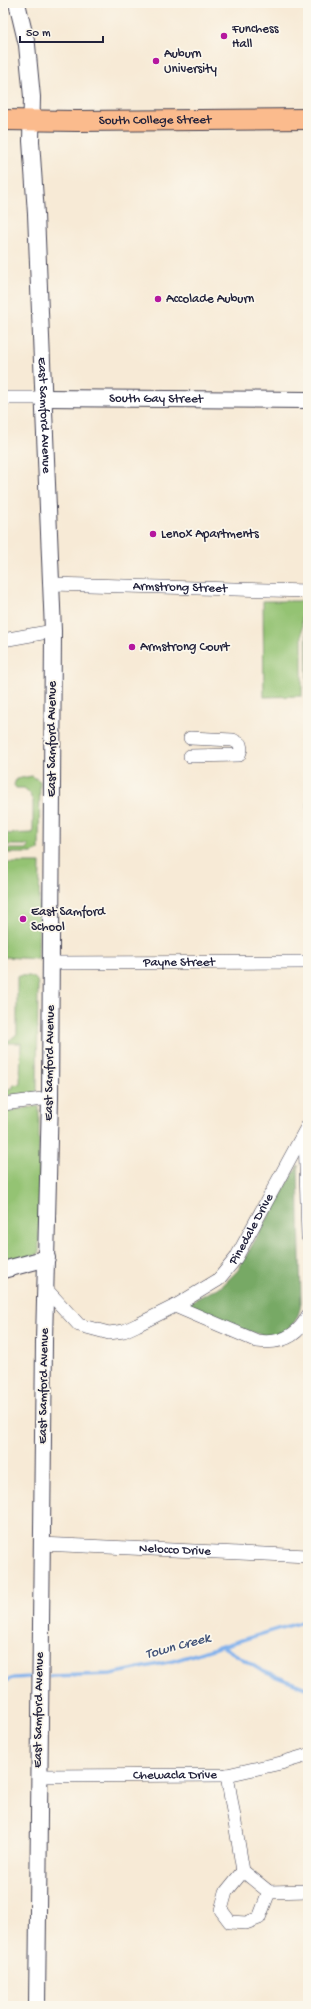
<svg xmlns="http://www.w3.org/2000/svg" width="311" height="2009" viewBox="0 0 311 2009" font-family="'Gochi Hand',sans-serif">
  <rect width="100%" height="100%" fill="#fbf7ec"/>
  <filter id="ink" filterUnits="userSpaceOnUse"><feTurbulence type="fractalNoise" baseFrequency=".025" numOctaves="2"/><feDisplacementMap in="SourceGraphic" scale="8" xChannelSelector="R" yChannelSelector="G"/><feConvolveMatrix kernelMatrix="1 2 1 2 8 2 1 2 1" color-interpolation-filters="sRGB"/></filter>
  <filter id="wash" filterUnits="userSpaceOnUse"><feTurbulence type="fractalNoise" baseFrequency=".012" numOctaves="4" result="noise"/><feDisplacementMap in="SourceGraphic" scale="16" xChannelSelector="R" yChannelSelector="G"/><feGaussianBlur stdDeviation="0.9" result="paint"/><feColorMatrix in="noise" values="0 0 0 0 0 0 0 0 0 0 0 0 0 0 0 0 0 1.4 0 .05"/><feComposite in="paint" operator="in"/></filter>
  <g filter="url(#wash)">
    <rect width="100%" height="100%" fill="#f7ead6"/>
    <path fill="#94c373" stroke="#5b7257" d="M306 591H308V837Z
      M263 601H302V696L264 697Z
      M32 776 40 781 39 850 32 853H3V849H28V845H3V834L33 833V800L31 798 30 793 24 788H16L14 785 16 779Z
      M9 863H40L38 959 3 957V865Z
      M17 976C26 976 36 974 38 984L37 1092 3 1096V1090L13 1088V1085L20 1084 21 1043H3V1041L10 1040 17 1034Z
      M39 1106V1254L3 1264V1112Z"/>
    <path fill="#77a965" stroke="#4c6650" d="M298 1165 301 1302C300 1318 289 1336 271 1336 251 1336 205 1313 184 1305L222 1286 238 1270Z"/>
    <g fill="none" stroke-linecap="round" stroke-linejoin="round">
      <path stroke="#80b1ec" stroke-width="3.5" d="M222 1646 262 1671 308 1689
        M50 1676 111 1674 173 1661 308 1620
        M3 1682 13 1678 30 1677"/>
    </g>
  </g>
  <g filter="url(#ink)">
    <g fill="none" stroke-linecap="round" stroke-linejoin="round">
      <defs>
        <g id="minor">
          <path d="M3 398H42"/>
          <path id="s1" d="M52 584 308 591"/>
          <path d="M3 640 53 631"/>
          <path d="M190 738 233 740 240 744 241 749 239 755 190 756"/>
          <path id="s2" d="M51 963 308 962"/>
          <path d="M3 1104 50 1098"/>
          <path d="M305 1133 308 1237"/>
          <path id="s3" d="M46 1289 79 1325 109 1333 124 1331 137 1325 175 1306 218 1280 236 1258 308 1125"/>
          <path d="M175 1306 257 1341C280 1344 298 1337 308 1315"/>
          <path id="s4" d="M41 1544 308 1556"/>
          <path d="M227 1775 243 1871 269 1892 308 1891"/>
          <path id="s5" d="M39 1776 227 1775 281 1763 308 1755"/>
          <path d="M243 1871 226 1892 221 1910 230 1922 246 1923 259 1918 269 1892"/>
        </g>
        <g id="tertiary">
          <path id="s6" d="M17 3 27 45 32 97 31 141 36 214 53 631 50 1098 44 1341 37 2006"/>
          <path id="s7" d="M42 398 308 400"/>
          <path d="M3 1270 47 1258"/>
        </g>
        <g id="primary">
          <path id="s8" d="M3 120 77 121 308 119"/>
        </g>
      </defs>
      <use href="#minor" stroke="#424052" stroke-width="14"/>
      <use href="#tertiary" stroke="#424052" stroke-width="18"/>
      <use href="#primary" stroke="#424052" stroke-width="22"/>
      <use href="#minor" stroke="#fff" stroke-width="13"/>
      <use href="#tertiary" stroke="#fff" stroke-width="16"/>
      <use href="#primary" stroke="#fbbb8d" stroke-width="20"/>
    </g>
  </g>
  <g fill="#b5179e" stroke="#fbf7ec" stroke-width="1.5">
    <circle cx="224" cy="36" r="4"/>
    <circle cx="156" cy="61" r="4"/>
    <circle cx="158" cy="299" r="4"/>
    <circle cx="153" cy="534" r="4"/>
    <circle cx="132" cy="647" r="4"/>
    <circle cx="23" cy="919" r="4"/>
  </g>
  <g text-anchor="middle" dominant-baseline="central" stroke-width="3.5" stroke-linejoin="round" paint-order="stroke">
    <g font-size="13" fill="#22223b" stroke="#fbf7ec" text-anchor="start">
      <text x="232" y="29">Funchess<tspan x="232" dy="15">Hall</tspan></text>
      <text x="164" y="54">Auburn<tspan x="164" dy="15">University</tspan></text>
      <text x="166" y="299">Accolade Auburn</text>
      <text x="161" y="534">Lenox Apartments</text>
      <text x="140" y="647">Armstrong Court</text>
      <text x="31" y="912">East Samford<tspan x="31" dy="15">School</tspan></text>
    </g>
    <g font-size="13" fill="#22223b" stroke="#fbf7ec">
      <text stroke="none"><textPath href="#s8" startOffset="152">South College Street</textPath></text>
      <text stroke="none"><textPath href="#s7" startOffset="114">South Gay Street</textPath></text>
      <text stroke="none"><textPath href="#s6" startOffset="414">East Samford Avenue</textPath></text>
      <text stroke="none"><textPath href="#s1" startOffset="128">Armstrong Street</textPath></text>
      <text transform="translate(52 739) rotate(-90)">East Samford Avenue</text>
      <text stroke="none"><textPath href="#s2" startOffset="128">Payne Street</textPath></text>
      <text transform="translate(50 1063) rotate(-89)">East Samford Avenue</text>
      <text stroke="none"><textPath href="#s3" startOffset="263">Pinedale Drive</textPath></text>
      <text transform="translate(44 1386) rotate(-89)">East Samford Avenue</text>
      <text stroke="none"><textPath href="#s4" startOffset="134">Nelocco Drive</textPath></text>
      <text transform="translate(39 1710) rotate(-89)">East Samford Avenue</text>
      <text stroke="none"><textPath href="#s5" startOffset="136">Chewacla Drive</textPath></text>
    </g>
    <g font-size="14" font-style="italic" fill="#435479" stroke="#fbf7ec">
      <text transform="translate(178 1647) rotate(-15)">Town Creek</text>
    </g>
  </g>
  <rect width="311" height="2009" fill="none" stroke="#fbf7ec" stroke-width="16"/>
  <path d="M20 36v6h83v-6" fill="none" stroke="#22223b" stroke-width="2"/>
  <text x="26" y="36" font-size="12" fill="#22223b" stroke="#fbf7ec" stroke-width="3" paint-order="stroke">50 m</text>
</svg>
